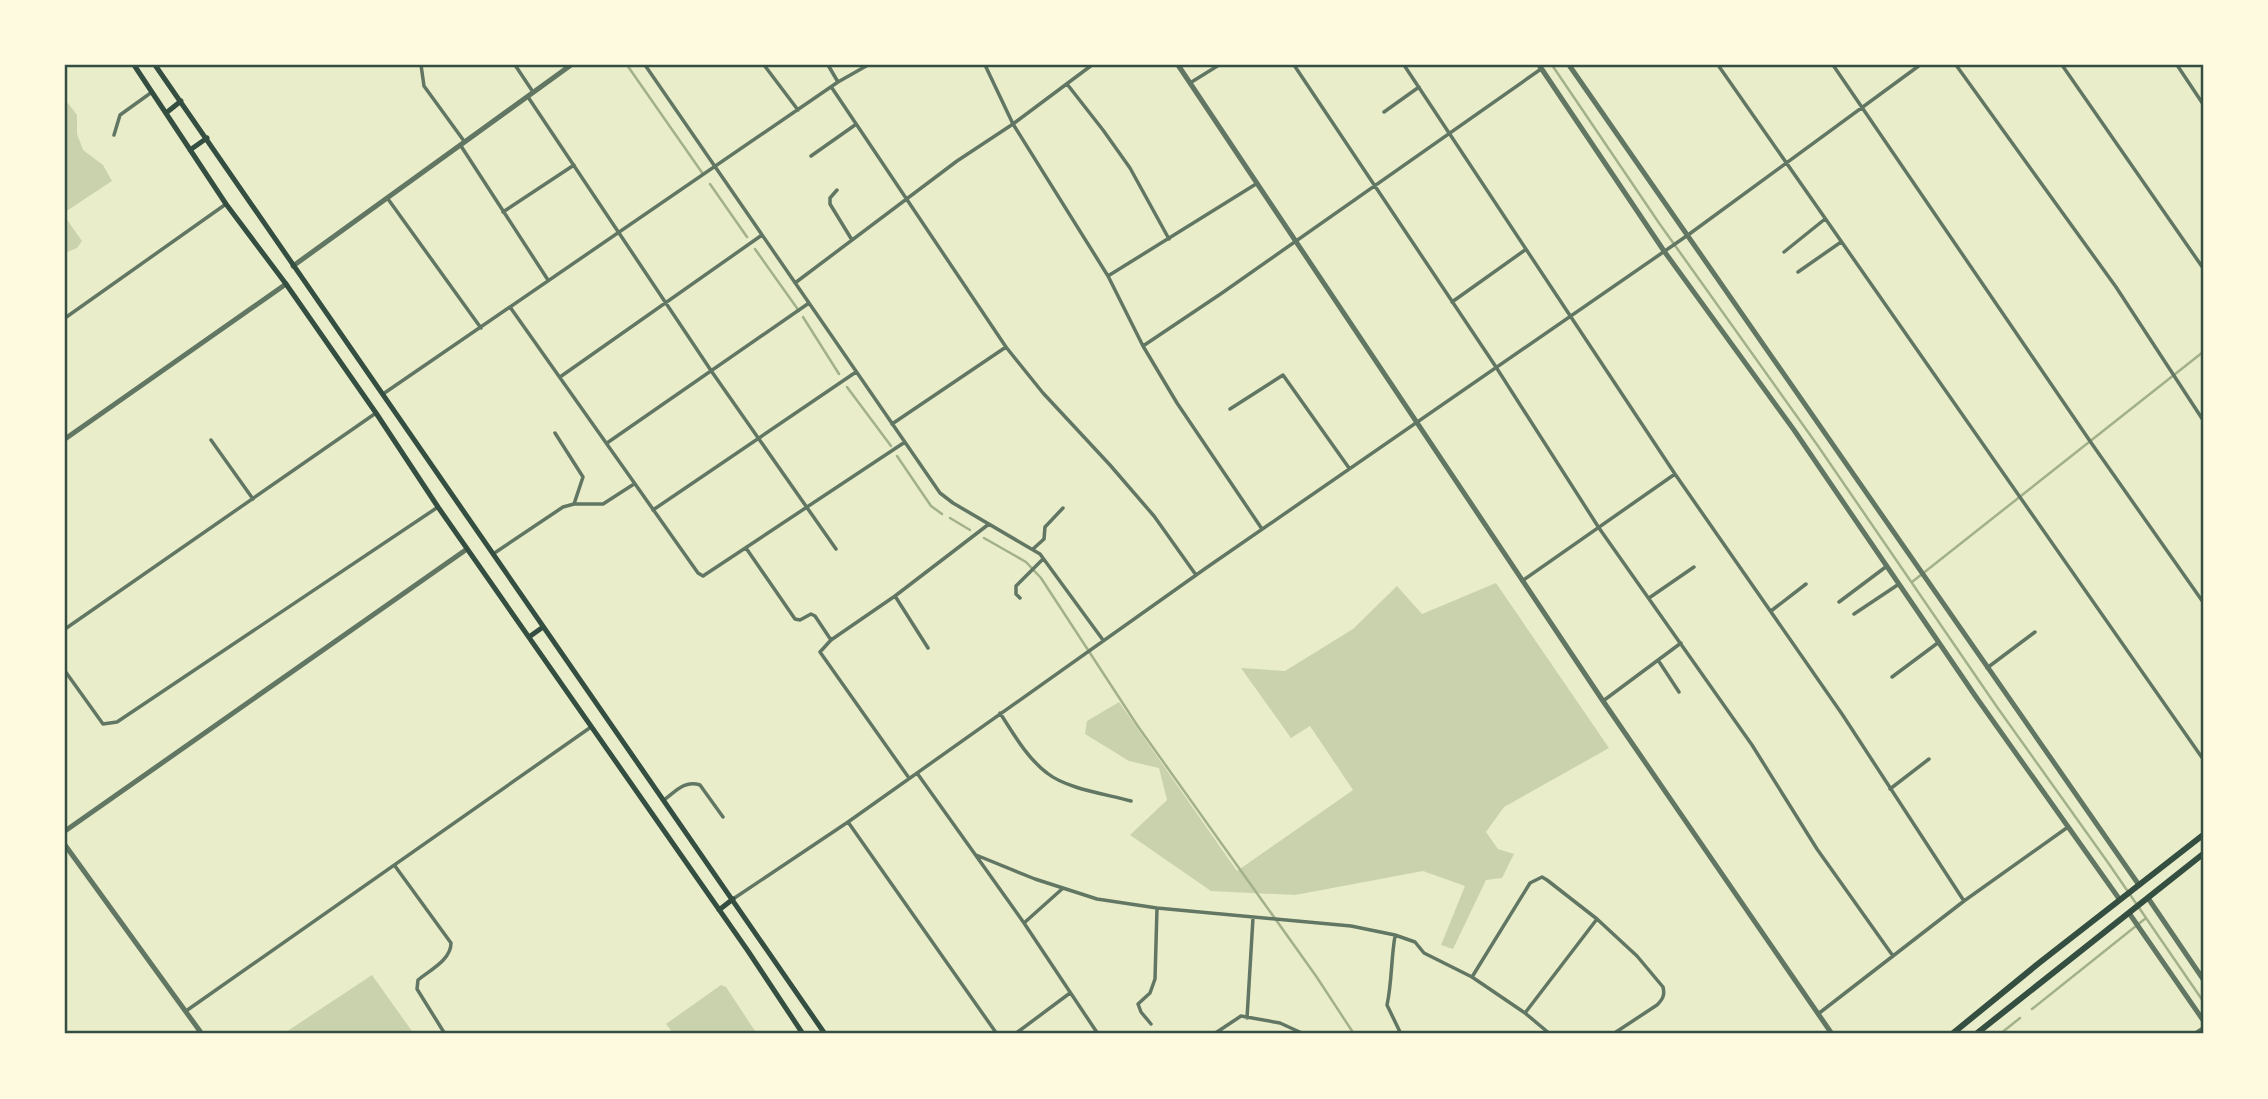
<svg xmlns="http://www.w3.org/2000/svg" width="2268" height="1099" viewBox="0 0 2268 1099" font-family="'PT Sans',sans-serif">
  <rect width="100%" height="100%" fill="#e9edc9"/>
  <path fill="#cad2ad" d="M68 103 77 115V134L83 150 103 165 112 181 65 212V106Z
    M65 217 82 241 77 248 65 253Z
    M1496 583 1609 748 1504 807 1486 832 1498 849 1514 854 1502 878 1486 880 1453 949 1441 945 1465 886 1423 871 1295 895 1211 891 1130 835 1167 800 1159 768 1129 761 1085 734 1087 721 1119 702 1237 871 1353 790 1310 726 1291 738 1241 668 1285 671 1353 629 1397 586 1422 614Z
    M372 975 414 1034H283Z
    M721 985 726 987 757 1034H674L666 1024Z"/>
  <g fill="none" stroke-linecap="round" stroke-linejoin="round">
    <path stroke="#a3b18a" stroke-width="2.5" d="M627 65 703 174
      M1552 65 1659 223 1818 446 1997 707 2109 864 2203 1001
      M710 184 747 237
      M755 249 799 311
      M803 317 839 374
      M847 387 891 446
      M897 456 931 506 942 514
      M950 518 970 530
      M984 538 1026 562 1041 578 1137 725 1316 976 1354 1034
      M1912 582 2203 352
      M2032 1009 2146 918
      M2000 1034 2020 1018"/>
    <path stroke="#617663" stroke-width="3.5" d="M421 65 424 86 464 141
      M515 65 533 92
      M645 65 940 493 953 503 1040 554 1103 640
      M764 65 798 110
      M828 65 838 82
      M985 65 1013 124 1108 276 1143 346 1177 403 1262 529
      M1294 65 1496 367 1599 528 1752 745 1817 849 1893 956
      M1404 65 1675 474 1842 714 1964 901
      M1718 65 2203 759
      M1833 65 2092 444 2203 602
      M1956 65 2116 287 2203 420
      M2062 65 2203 268
      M2177 65 2203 104
      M1190 83 1219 65
      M1067 84 1103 130 1130 168 1169 239
      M832 88 1006 347 1043 393 1110 465 1154 516 1196 575
      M528 97 712 372 836 549
      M1384 112 1419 87
      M114 135 120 115 152 92
      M461 146 548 280
      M811 156 855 125
      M837 190 830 198V204L852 240
      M388 199 481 328
      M503 212 574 165
      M1784 252 1825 219
      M1798 272 1841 242
      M1108 276 1256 184
      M795 283 957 161 1013 124 1092 65
      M1452 302 1525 250
      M510 307 698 573 703 576 905 442
      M65 318 226 204
      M1143 346 1222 293 1541 69
      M560 377 762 235
      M383 394 838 82 868 65
      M1230 409 1283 375 1349 468
      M892 424 1006 347
      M555 433 583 477 574 504
      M211 440 253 499
      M607 443 809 303
      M653 510 856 372
      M746 548 795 619 800 620 811 614 815 616 831 640
      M1033 549 1044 539 1045 527 1063 508
      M493 554 563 507 574 504H603L634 484
      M1522 581 1675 474
      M895 596 928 648
      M1020 598 1016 594V586L1043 559
      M1649 598 1694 567
      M1839 602 1887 566
      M1771 611 1806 584
      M1854 614 1899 584
      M65 629 376 413
      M1658 660 1679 692
      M1987 668 2035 632
      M65 671 103 724 117 722 438 507
      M1892 677 1939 642
      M1603 701 1681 643
      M1000 713C1013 733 1027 758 1047 773 1067 789 1106 794 1131 801
      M917 773 1024 923 1098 1034
      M909 778 820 652 831 640 895 596 989 524
      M1890 789 1929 759
      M664 800C676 791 685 780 700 785L723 817
      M848 822 997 1034
      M976 855 1035 879 1097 899 1157 908 1351 926 1395 935 1415 942 1424 953 1472 977 1525 1013 1550 1034
      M395 866 451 943C451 960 430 970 418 980L417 989 445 1034
      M733 899 848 822 1206 568 1688 235 1920 65
      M1597 919 1637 956 1663 987C1665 995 1663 999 1657 1005L1613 1034
      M1024 923 1062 889
      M1395 936C1391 959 1392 982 1387 1005L1401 1034
      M1472 977 1530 883 1542 877 1547 880 1597 919 1525 1013
      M186 1011 591 727
      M1818 1014 1964 901 2068 827
      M1247 1018 1253 918
      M1151 1024 1141 1012 1138 1004 1150 993 1155 979 1157 908
      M1015 1034 1070 993
      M1214 1034 1241 1016 1280 1023 1304 1034
      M2194 1034 2203 1028"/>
    <path stroke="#617663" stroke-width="5" d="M1178 65 1603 701 1832 1034
      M1539 65 1664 251 1794 430 1976 697 2120 900
      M1569 65 2139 885
      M293 266 571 65
      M65 439 286 284
      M65 831 467 549
      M65 845 202 1034
      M2148 898 2203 979
      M2129 913 2203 1020"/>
    <path stroke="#344e41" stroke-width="5" d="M134 65 226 204 286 284 376 413 438 507 748 951 803 1034
      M155 65 825 1034
      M166 113 181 101
      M190 150 207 138
      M529 637 543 627
      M719 910 733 899"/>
    <path stroke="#344e41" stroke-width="6" d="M1952 1034 2039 963 2203 835
      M1976 1034 2203 854"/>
  </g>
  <rect width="2268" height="1099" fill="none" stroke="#fefae0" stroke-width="133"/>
  <rect x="66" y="66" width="2136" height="966" fill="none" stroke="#344e41" stroke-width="2.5"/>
</svg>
